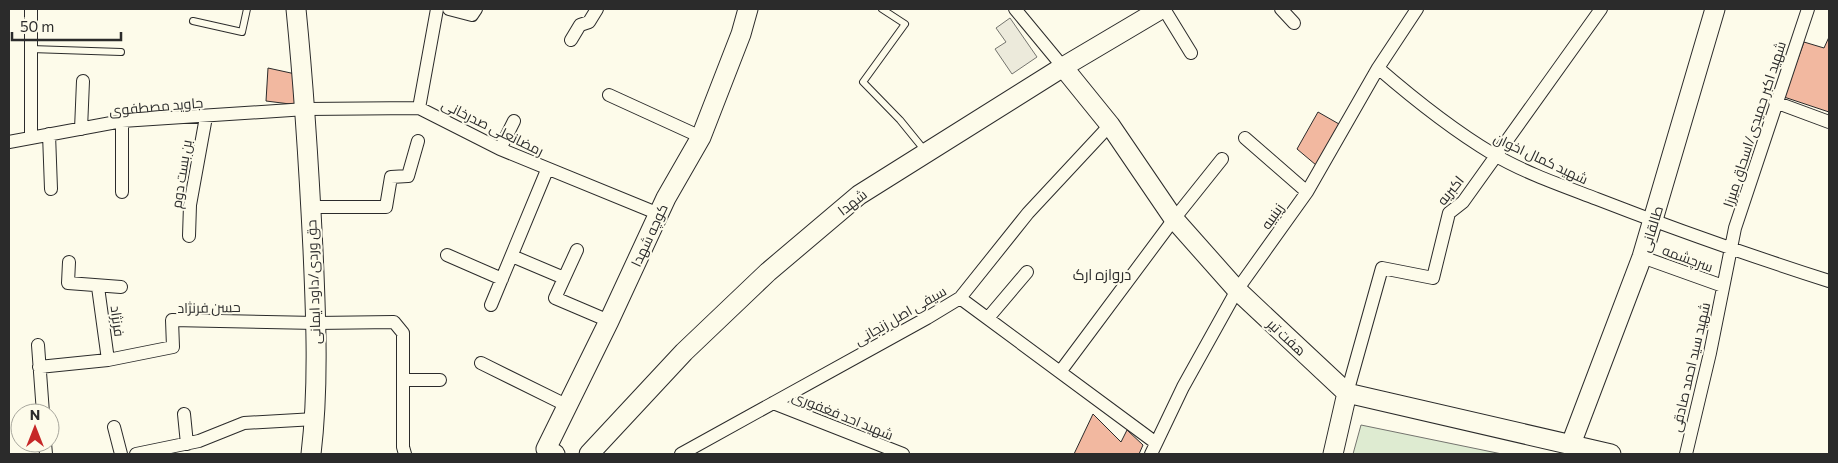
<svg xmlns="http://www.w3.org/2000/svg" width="1838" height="463" viewBox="0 0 1838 463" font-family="Commissioner,Cairo,sans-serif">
  <rect width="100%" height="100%" fill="#fdfbea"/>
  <path fill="#deebd1" stroke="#74746e" d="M1361 425 1502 454H1353Z"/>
  <path fill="#eceadb" stroke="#74746e" d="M1010 18 1037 57 1012 74 995 49 1006 42 996 28Z"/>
  <path fill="#f2b8a0" stroke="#2b2b2b" d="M1829 37V112L1784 97 1804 42 1824 48Z
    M268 68 300 75 298 105 266 101Z
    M1318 112 1339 124 1316 165 1297 149Z
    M1093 414 1121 442 1127 430 1143 445 1139 454H1074Z"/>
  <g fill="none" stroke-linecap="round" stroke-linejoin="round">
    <defs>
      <path id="lane" d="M882 9 905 24 863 82 900 120 926 152
        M193 21 242 32 247 9
        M31 49 121 52"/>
      <path id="street" d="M31 9V138
        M449 9 472 15 476 9
        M1015 9 1063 67
        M1164 9 1191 53
        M1281 9 1294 23
        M571 40 580 25 589 22 597 9
        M1378 68C1415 100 1451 129 1493 154 1525 173 1563 186 1597 199 1674 229 1751 256 1829 281
        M609 95 701 137
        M1775 102 1829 122
        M419 108 437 9
        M122 121V192
        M81 129 83 81
        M49 134 51 189
        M1245 138 1307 192
        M9 142 122 121 306 109 419 108 500 149 659 214
        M500 149 514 121
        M311 207H386L391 177 408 176 418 141
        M189 236 190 205 206 117
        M577 250 555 298 609 321
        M447 255 502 279
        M512 256 564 278
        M1642 257 1723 286
        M69 262 68 283 121 287
        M98 287 108 360
        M960 298 1156 443
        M491 305 547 170
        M988 318 1027 272
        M38 345 43 413
        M481 363 568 406
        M39 367 108 360 173 347 172 320 316 323 394 322 403 333V447L405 454
        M1060 372 1174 219 1222 159
        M403 380H440
        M1347 393 1382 268 1433 278 1449 213 1463 202 1601 9
        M773 403 903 454
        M184 414 187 444
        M114 427 121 454
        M45 443 46 454
        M136 454 199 441 244 423 315 419
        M681 454 927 318 960 298 1028 213 1110 125
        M1151 454 1183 387 1237 290 1307 192 1378 68 1417 9
        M1686 454 1710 353 1735 228 1808 9"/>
      <path id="secondary" d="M296 9C304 89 309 169 313 250 316 318 319 387 311 454
        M1063 67 1110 125 1174 219 1237 290 1347 393 1611 454
        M1571 444 1642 257 1715 9
        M555 454 546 449 609 321 666 198 701 137 741 34 748 9
        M589 454 684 352 768 272 859 195 1063 67 1161 9
        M1333 454 1347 393"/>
    </defs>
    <use href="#lane" stroke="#2b2b2b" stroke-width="8"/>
    <use href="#street" stroke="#2b2b2b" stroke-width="14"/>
    <use href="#secondary" stroke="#2b2b2b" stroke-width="21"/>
    <use href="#lane" stroke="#fdfbea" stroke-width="6"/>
    <use href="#street" stroke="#fdfbea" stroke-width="12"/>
    <use href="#secondary" stroke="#fdfbea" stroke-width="19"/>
  </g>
  <g text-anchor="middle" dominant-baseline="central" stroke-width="4" stroke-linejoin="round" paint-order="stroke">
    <g font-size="14" fill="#2b2b2b" stroke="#fdfbea">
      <text transform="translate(156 106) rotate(-5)">جاوید مصطفوی</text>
      <text transform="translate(1754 124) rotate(-72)">شهید اکبر حمیدی/اسحاق میرزا</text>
      <text transform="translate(493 127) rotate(26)">رمضانعلی صدرخانی</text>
      <text transform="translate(1541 158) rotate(25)">شهید کمال اخوان</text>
      <text transform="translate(181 174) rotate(-81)">بن بست دوم</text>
      <text transform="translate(1450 190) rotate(-51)">اکبریه</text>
      <text transform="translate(852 202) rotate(-38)">شهدا</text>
      <text transform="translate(1272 216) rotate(-55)">زینبیه</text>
      <text transform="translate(1651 229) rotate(-73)">طالقانی</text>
      <text transform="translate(649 235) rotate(-65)">کوچه شهدا</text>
      <text transform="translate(1688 258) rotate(20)">سرچشمه</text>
      <text transform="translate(313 282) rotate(-92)">حق وردی/داود ایمانی</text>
      <text transform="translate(209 307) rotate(-1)">حسن فرنژاد</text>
      <text transform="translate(900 315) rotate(-30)">سیفی اصل زنجانی</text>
      <text transform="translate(118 321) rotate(82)">فرنژاد</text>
      <text transform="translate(1287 337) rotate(43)">هفت تیر</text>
      <text transform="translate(1690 367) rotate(-77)">شهید سید احمد صادقی</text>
      <text transform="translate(843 415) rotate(22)">شهید احد فغفوری</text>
    </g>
    <g font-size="15" fill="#2b2b2b" stroke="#fdfbea">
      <text x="1102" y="274">دروازه ارک</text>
    </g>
  </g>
  <rect width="1838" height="463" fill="none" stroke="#2b2b2b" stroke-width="20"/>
  <g transform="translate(35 428)"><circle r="24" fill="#fdfbea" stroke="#a9a89e"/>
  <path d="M0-4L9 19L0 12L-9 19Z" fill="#c62828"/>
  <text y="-8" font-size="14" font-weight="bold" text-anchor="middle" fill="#2b2b2b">N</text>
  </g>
  <path d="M12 32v8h109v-8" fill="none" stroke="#2b2b2b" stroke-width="2.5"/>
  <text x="20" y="32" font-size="15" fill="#2b2b2b" stroke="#fdfbea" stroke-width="4" paint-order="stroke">50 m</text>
</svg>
